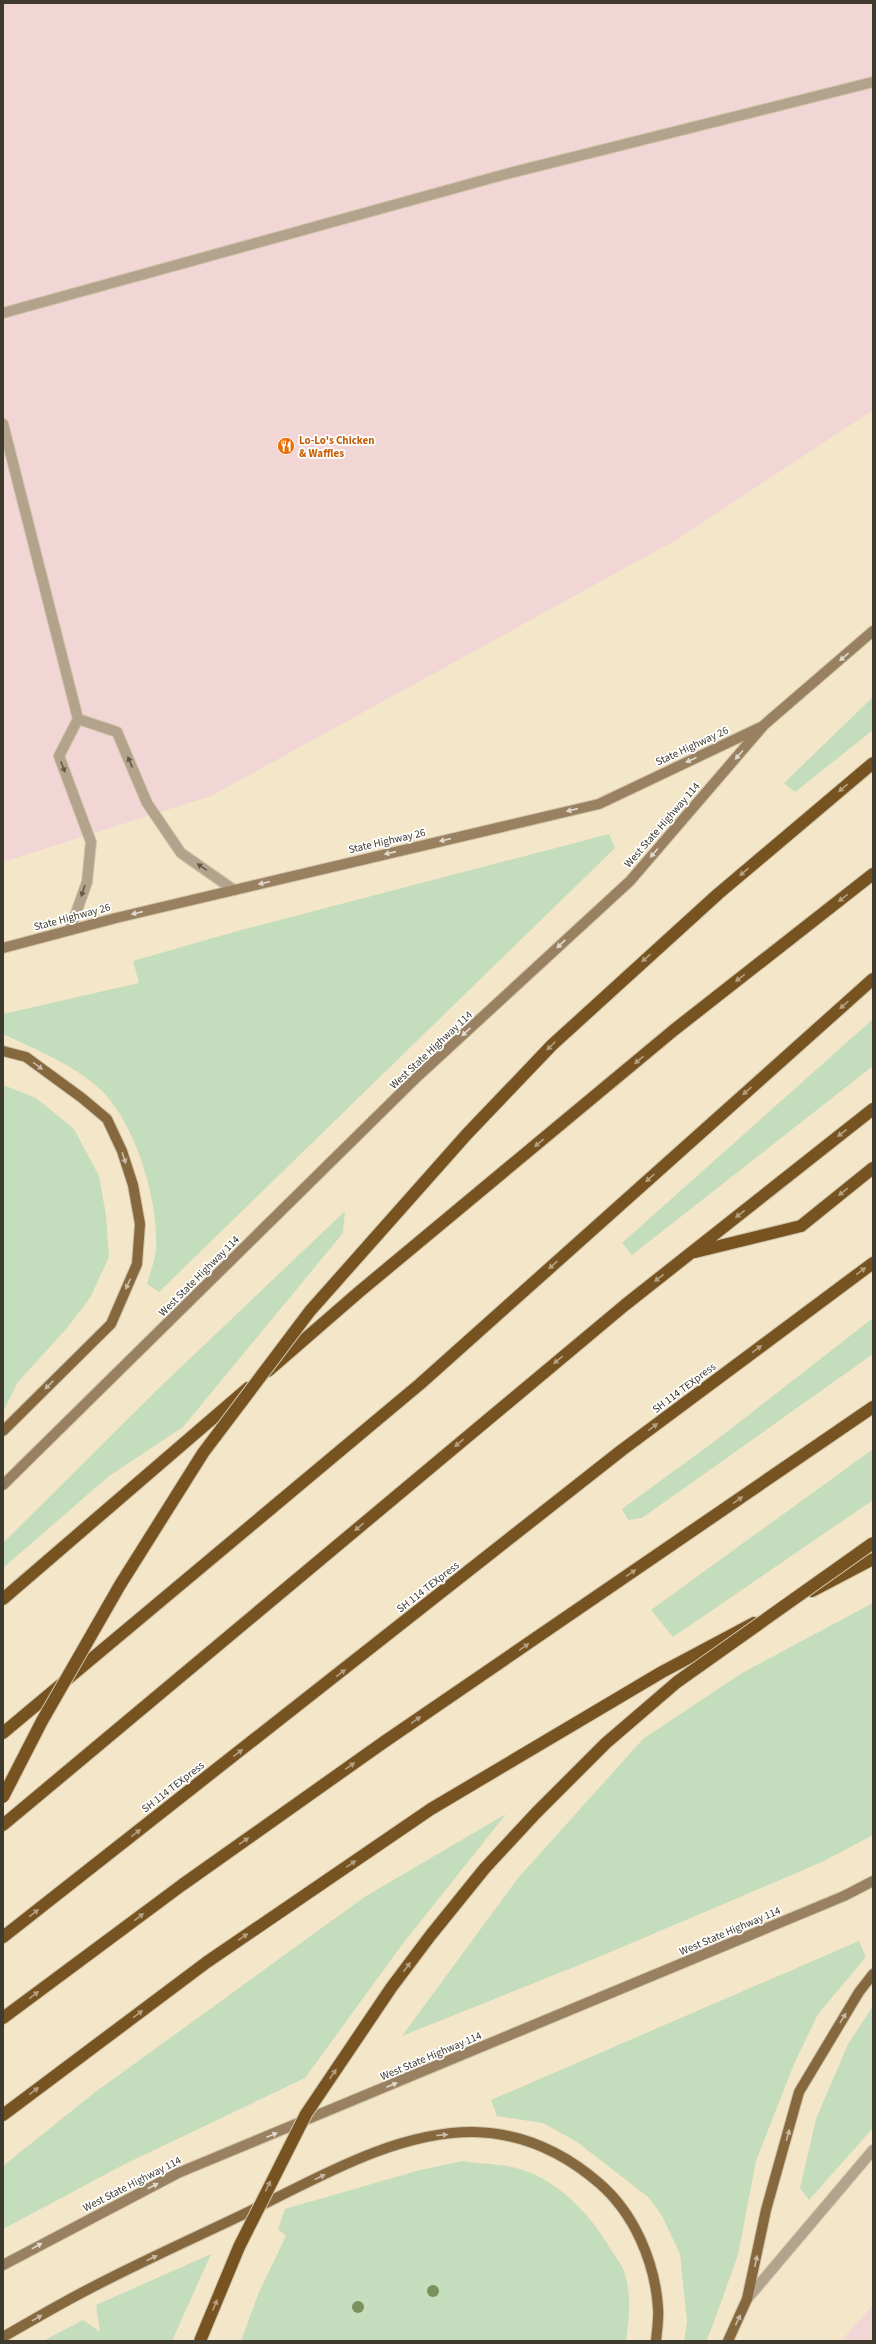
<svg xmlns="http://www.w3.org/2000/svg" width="876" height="2344" viewBox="0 0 876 2344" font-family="'Source Sans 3',sans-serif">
  <rect width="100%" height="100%" fill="#f4e6c8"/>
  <path fill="#f1d6d5" d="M3 3H873V410L676 540 211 796 3 862Z
    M873 2305V2341H841Z"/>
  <path fill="#c4debd" d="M873 697V730L795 792 784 783Z
    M609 834 615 848 159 1292 147 1284C150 1273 155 1260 156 1249 159 1201 135 1122 100 1089 77 1067 33 1048 3 1034V1014L139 983 133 961 234 932Z
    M873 1019V1066L632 1255 622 1243Z
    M3 1085 36 1098 74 1129 99 1176 106 1215 109 1257 90 1298 67 1328 18 1382 3 1412Z
    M345 1211 343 1233 183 1427 109 1476 3 1568V1543L160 1387Z
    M873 1318V1354L642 1518 628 1520 622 1509 719 1438Z
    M873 1449V1500L673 1637 651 1610Z
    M873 1603V1835L822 1862 594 1959 402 2036 518 1878 643 1739 742 1673Z
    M506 1814 401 1946 305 2078 125 2164 3 2229V2166L94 2093 366 1896Z
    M859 1941 866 1957 818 2014 794 2064 756 2161 738 2255 711 2330 706 2341H684L687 2322 680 2254 662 2216 648 2197 577 2142 543 2123 497 2116 491 2100Z
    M873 2006V2128L809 2200 800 2188 816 2119 848 2044Z
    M463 2161C483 2165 503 2163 523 2170 562 2183 593 2218 613 2253 617 2259 622 2265 624 2271 632 2294 629 2318 626 2341H241L259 2292 286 2236 278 2229 285 2209 420 2170Z
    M211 2254 172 2341H43L83 2320 100 2332 96 2305Z"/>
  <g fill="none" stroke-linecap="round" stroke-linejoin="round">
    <defs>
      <path id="service" d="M3 313 506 174 873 82
        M3 424 78 719 59 756 91 842 87 882 70 930
        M78 719 117 732 147 803 181 853 234 890
        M747 2299 873 2150"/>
      <path id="secondary" d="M3 948 116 918 599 804 761 727
        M3 1485 417 1077 630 881 764 725 873 631
        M3 2265 178 2173 844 1896 873 1881"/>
      <path id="primary" d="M3 1051 26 1057 82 1098 107 1119 122 1151 133 1185 140 1224 137 1264 111 1324 3 1431
        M3 2337C31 2321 58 2305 87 2290 138 2263 192 2239 244 2214 314 2180 395 2131 474 2132 522 2133 563 2152 599 2183 634 2213 655 2262 658 2308 659 2318 657 2330 656 2341
        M728 2341 747 2299 766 2210 799 2092 859 1992 873 1974"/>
      <path id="motorway" d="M695 1252 801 1226 873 1168
        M268 1371 359 1292 674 1030 873 874
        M812 1591 873 1559
        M3 1599 248 1388
        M3 1733 420 1384 873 979
        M3 1825 625 1305 873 1109
        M3 1937 622 1450 873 1263
        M3 2018 182 1885 384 1742 873 1407
        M3 2115 207 1962 431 1809 662 1672 754 1623"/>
    </defs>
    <use href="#service" stroke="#d0c4a9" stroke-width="12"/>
    <use href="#secondary" stroke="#d0c4a9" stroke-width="12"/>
    <use href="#primary" stroke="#d0c4a9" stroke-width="12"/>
    <use href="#motorway" stroke="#d0c4a9" stroke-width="14"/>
    <use href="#service" stroke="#b3a28c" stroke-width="10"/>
    <use href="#secondary" stroke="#998060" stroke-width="10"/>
    <use href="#primary" stroke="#86683f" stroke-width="10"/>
    <use href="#motorway" stroke="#765320" stroke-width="12"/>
    <defs>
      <path id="motorway-bridge" d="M3 1797 42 1721 120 1585 203 1453 310 1311 467 1134 552 1045 718 894 873 763
        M200 2341 239 2247 306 2114 391 1988 430 1936 485 1868 536 1813 606 1743 677 1682 873 1543"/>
    </defs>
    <use href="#motorway-bridge" stroke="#d0c4a9" stroke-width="14" stroke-linecap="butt"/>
    <use href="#motorway-bridge" stroke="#765320" stroke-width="12"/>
  </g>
  <g fill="#7c925d">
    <circle cx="433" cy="2291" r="6"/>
    <circle cx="358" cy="2307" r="6"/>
  </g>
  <defs><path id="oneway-solid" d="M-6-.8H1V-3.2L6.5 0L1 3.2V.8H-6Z"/></defs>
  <g fill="#e0d9cf">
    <use href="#oneway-solid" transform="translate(844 657) rotate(139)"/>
    <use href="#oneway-solid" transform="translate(739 755) rotate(131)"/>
    <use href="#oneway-solid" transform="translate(691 760) rotate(155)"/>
    <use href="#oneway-solid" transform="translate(572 810) rotate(167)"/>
    <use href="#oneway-solid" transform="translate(445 840) rotate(167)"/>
    <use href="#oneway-solid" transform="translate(390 853) rotate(167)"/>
    <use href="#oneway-solid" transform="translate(654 853) rotate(131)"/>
    <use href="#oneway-solid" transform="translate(264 883) rotate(167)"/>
    <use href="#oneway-solid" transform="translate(137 913) rotate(167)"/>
    <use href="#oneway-solid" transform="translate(561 944) rotate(137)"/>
    <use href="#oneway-solid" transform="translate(466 1032) rotate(137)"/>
    <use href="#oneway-solid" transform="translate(392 2085) rotate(-23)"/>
    <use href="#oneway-solid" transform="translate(272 2135) rotate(-22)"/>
    <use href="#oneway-solid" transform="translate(153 2186) rotate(-27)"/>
    <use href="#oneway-solid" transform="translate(37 2246) rotate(-29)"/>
  </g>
  <g fill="#62594a">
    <use href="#oneway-solid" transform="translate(130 762) rotate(-113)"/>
    <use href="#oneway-solid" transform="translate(63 767) rotate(70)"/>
    <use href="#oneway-solid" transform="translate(202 867) rotate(-145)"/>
    <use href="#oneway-solid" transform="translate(83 891) rotate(109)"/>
  </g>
  <g fill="#b4a084">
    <use href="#oneway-solid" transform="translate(843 788) rotate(140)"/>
    <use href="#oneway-solid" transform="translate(744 872) rotate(139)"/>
    <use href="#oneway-solid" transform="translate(843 898) rotate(142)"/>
    <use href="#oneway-solid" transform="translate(646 958) rotate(139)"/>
    <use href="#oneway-solid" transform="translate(740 978) rotate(142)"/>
    <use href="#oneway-solid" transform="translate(844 1005) rotate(138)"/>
    <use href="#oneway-solid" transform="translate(551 1046) rotate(135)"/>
    <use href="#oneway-solid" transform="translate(639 1060) rotate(140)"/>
    <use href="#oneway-solid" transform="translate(747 1091) rotate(138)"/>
    <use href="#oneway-solid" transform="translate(842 1133) rotate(142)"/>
    <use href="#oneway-solid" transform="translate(539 1143) rotate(140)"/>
    <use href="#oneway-solid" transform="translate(650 1178) rotate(138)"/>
    <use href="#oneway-solid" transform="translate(843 1192) rotate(141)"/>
    <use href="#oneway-solid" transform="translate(740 1214) rotate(142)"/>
    <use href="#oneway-solid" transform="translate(553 1265) rotate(138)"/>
    <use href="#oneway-solid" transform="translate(861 1271) rotate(-37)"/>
    <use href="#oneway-solid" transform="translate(659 1278) rotate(142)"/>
    <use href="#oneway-solid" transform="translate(757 1349) rotate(-37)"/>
    <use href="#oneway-solid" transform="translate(558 1360) rotate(140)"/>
    <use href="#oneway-solid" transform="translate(653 1427) rotate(-37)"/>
    <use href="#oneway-solid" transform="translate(459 1443) rotate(140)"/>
    <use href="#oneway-solid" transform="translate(738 1500) rotate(-34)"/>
    <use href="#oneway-solid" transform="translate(359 1527) rotate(140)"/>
    <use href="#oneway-solid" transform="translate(631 1573) rotate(-34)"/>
    <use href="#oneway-solid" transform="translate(524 1647) rotate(-34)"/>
    <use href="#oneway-solid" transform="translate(341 1673) rotate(-38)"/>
    <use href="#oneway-solid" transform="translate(416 1720) rotate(-34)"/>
    <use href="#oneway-solid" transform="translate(238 1753) rotate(-38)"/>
    <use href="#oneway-solid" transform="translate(350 1766) rotate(-35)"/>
    <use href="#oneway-solid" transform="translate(136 1833) rotate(-38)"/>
    <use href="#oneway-solid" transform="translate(244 1841) rotate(-35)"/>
    <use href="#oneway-solid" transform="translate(351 1864) rotate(-34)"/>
    <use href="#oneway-solid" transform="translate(34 1913) rotate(-38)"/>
    <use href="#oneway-solid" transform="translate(139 1917) rotate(-37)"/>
    <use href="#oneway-solid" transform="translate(243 1937) rotate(-34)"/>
    <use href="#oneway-solid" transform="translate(407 1967) rotate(-53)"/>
    <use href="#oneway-solid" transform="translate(34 1995) rotate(-37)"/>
    <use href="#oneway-solid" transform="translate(138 2014) rotate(-37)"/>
    <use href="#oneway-solid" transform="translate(333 2074) rotate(-56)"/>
    <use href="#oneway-solid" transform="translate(34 2091) rotate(-37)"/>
    <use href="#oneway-solid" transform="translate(268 2186) rotate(-64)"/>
    <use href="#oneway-solid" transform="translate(215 2305) rotate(-67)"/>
  </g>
  <g fill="#c9bba9">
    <use href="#oneway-solid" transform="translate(38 1066) rotate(36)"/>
    <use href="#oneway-solid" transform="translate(124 1158) rotate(72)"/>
    <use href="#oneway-solid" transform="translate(128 1284) rotate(114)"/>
    <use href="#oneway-solid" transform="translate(49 1385) rotate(135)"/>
    <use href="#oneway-solid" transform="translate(843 2018) rotate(-59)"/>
    <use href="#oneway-solid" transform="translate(442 2135) rotate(-5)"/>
    <use href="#oneway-solid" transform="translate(788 2135) rotate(-74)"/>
    <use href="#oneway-solid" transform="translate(320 2177) rotate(-26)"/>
    <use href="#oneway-solid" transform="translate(152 2258) rotate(-26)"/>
    <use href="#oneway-solid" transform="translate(756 2261) rotate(-78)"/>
    <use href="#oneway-solid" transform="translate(37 2318) rotate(-29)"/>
    <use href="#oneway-solid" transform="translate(738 2320) rotate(-65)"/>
  </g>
  <defs>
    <symbol id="restaurant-disc" viewBox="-11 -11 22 22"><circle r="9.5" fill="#e8710a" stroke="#fff"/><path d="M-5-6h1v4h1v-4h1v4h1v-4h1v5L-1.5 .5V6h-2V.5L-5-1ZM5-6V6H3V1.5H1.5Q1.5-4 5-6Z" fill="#fff"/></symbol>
  </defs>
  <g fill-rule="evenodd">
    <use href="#restaurant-disc" x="276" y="436" width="20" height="20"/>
  </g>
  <g text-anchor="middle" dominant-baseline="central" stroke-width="3.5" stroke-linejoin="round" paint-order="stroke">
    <g font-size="11" font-weight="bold" fill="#c56008" stroke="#fff" text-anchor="start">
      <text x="299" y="440">Lo-Lo's Chicken<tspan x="299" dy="13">&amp; Waffles</tspan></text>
    </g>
    <g font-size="11" fill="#3f3a2e" stroke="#fff">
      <text transform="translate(692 746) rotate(-25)">State Highway 26</text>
      <text transform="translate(662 825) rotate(-49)">West State Highway 114</text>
      <text transform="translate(387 841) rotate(-13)">State Highway 26</text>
      <text transform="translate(72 917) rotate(-15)">State Highway 26</text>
      <text transform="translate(431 1050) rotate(-43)">West State Highway 114</text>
      <text transform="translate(199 1276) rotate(-45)">West State Highway 114</text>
      <text transform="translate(684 1388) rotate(-37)">SH 114 TEXpress</text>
      <text transform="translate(428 1587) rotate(-38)">SH 114 TEXpress</text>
      <text transform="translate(173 1787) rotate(-38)">SH 114 TEXpress</text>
      <text transform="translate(730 1931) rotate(-23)">West State Highway 114</text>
      <text transform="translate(431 2056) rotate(-23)">West State Highway 114</text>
      <text transform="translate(132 2184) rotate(-27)">West State Highway 114</text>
    </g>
  </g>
  <rect width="876" height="2344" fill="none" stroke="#3f3a2e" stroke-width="8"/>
</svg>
